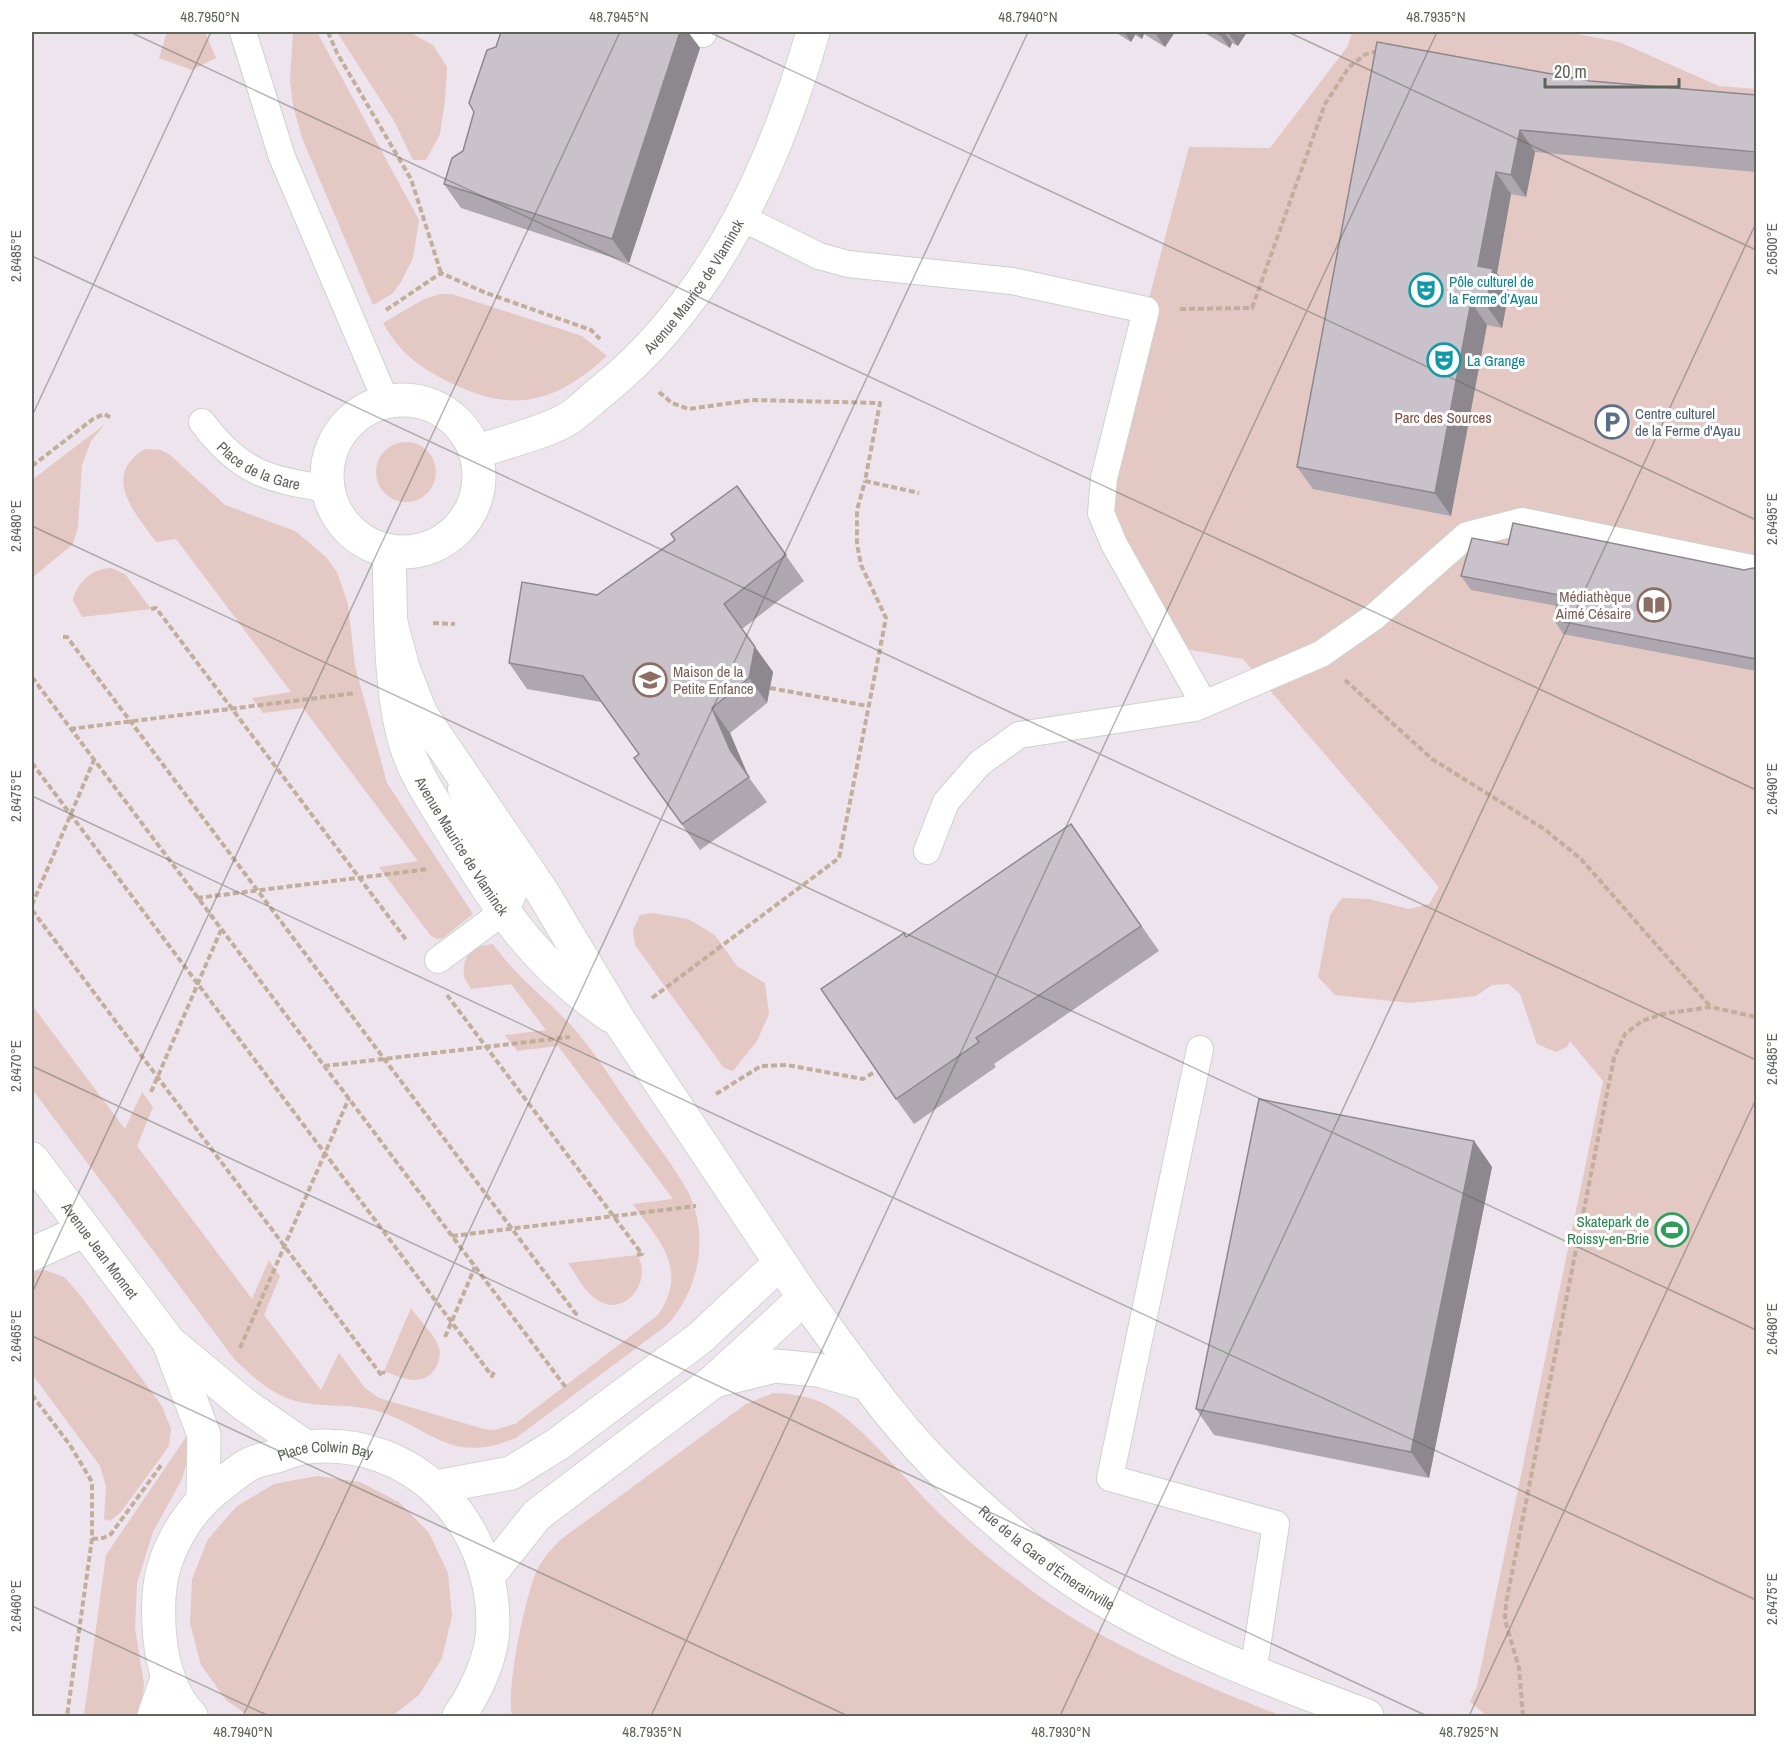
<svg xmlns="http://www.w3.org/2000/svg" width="1788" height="1748" viewBox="0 0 1788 1748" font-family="'Archivo Narrow',sans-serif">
  <rect width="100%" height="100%" fill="#ede4ed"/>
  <path fill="#e3c8c3" d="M167 32H205L216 58 192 70 159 58Z
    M293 32H317L419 220 413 258 401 282 392 294 373 305 302 138 293 105 290 81Z
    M337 32H409L433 45 447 67 445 101 440 134 426 160H413L394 121Z
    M1352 32H1567L1619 42 1719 86 1756 89V1716H1487L1470 1702 1477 1686 1603 1081 1570 1041 1567 1047 1556 1052 1537 1044 1520 994 1509 984 1492 985 1476 996 1410 1003 1335 995 1318 977 1330 915 1342 898 1369 899 1409 909 1429 904 1439 887 1243 659 1174 647 1106 528 1146 310 1189 147 1270 148 1348 46Z
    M440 294H452L582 336 607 356C555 403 514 414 451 383 420 368 400 353 383 323L424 299Z
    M105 424 91 441 82 465 78 527 73 544 32 578V480Z
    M376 472a30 30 0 1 1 60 0a30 30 0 1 1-60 0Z
    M145 449 161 450 169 454 225 505 295 531 326 557 337 572 348 604 355 666 387 783 473 914 443 938 437 939 431 936 379 867 418 861 303 708 263 713 252 698 291 692 176 539 156 542C136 514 100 476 145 449Z
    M111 568 125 574 151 609 82 617 73 600C77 582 93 568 111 568Z
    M652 913 688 919 715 935 737 966 765 983 769 1014 757 1041 733 1071 724 1068 635 945 633 930 640 915Z
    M493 944C513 973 543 996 568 1022 594 1050 614 1083 635 1114 652 1139 672 1163 687 1190 710 1233 700 1289 667 1325L516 1438C448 1466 433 1427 374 1410 351 1404 328 1407 305 1403 277 1399 255 1379 235 1360L32 1089V1005L125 1129 142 1092 153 1107 137 1146 252 1299 269 1260 280 1276 264 1315 321 1390 339 1353 365 1388 379 1398 484 1429 495 1430 515 1424 658 1315C689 1268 660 1243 633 1204L673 1199 558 1046 517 1051 505 1035 546 1030 511 984 471 989 464 977C462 955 472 946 493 944Z
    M637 1255C653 1277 628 1316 601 1302 586 1295 577 1276 568 1263Z
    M45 1270 64 1277 80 1295 162 1406 171 1429 169 1446 121 1512 110 1521 104 1519 106 1486 100 1466 32 1374V1272Z
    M411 1308C419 1320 437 1336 440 1351 440 1357 438 1364 435 1369 422 1388 401 1378 384 1371Z
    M773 1393C793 1394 812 1396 830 1407 867 1430 900 1474 931 1505 965 1540 1003 1570 1042 1598 1116 1649 1199 1684 1282 1716H512C506 1690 525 1596 537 1570 543 1558 551 1550 560 1540L746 1404Z
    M188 1434V1457L182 1479 153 1532 137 1583 135 1628 144 1684 141 1716H84L106 1555Z
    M317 1476 360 1482 399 1502 429 1533 448 1573 452 1616 442 1658 419 1695 392 1716H249L226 1700 201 1665 190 1623 192 1579 208 1539 237 1506 274 1484Z"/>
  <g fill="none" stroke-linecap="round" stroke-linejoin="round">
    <defs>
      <g id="lane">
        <path d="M243 32 282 157 386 401"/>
        <path d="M703 34 704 32"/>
        <path d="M740 217 819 256 848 264 1012 281 1146 310 1104 478 1101 513 1114 544 1204 704"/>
        <path id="s1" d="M202 422C240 473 267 479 328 489"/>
        <path d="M927 851 946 802 980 763 1019 735 1195 708 1321 654 1374 617 1467 535 1522 521 1756 569"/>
        <path d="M438 960 507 909 514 892 510 878 474 821 461 789"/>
        <path d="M1200 1049 1110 1478 1276 1524 1253 1673"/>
      </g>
      <g id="street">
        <path d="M32 1254 85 1230"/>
        <path id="s2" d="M804 1298C849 1358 894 1426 949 1478 993 1520 1042 1562 1094 1594 1180 1646 1274 1681 1367 1716"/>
        <path d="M714 1381 775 1366 818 1370 868 1384"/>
      </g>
      <g id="secondary">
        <circle cx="403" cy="476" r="76"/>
        <path id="s3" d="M476 452C504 442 541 434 566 420 579 413 590 400 602 391 712 303 775 165 813 32"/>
        <path id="s4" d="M389 552C391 611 389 685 405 742 415 776 436 805 454 835 502 912 534 963 611 1016"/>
        <path d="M391 623 403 668 421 714 541 890 620 1022 804 1298 714 1381 537 1515 489 1575"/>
        <path id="s5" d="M32 1159 169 1342 245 1405 306 1447"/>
        <path d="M169 1343 204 1435 203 1499"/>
        <path d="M436 1487 511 1473 558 1444 700 1338 780 1263"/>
        <path d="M154 1716 168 1676"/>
        <path id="s6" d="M191 1716C162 1686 157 1636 159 1597 161 1554 187 1510 221 1485 230 1478 240 1469 250 1464 258 1460 268 1458 277 1456 286 1453 297 1448 307 1447 413 1436 493 1521 493 1624 493 1656 477 1690 459 1716"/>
      </g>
    </defs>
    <use href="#lane" stroke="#cdd2cc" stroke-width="28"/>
    <use href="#street" stroke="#cdd2cc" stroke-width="35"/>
    <use href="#secondary" stroke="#d0d6ce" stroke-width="35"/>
    <path stroke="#c3ae9c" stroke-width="4" stroke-dasharray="6 3" stroke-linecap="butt" d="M328 32 337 53 411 179 441 273
      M1180 309 1252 308 1325 104 1349 67 1366 54 1379 51
      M386 310 441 273 486 293 591 330 600 339
      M659 392 672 403 689 409 752 400 880 403 865 481 919 493
      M32 466 93 419 104 414 112 418
      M151 609 156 608 407 941
      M433 623 455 624
      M63 637H67L576 1314H572
      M32 677 567 1389
      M1345 680 1432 759 1544 829 1581 859 1711 1007
      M770 688 868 706
      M70 729 356 693
      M32 763 492 1376 494 1372
      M197 898 429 869
      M32 905 94 760
      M32 910 382 1376 384 1371
      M447 995 642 1254 637 1255
      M652 998 839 858 886 618 861 565 857 544V510L865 481
      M324 1066 570 1037
      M151 1092 221 930
      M716 1094 761 1066 787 1065 863 1079 873 1073
      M452 1236 696 1206
      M445 1337 475 1267
      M240 1348 349 1098
      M32 1395 70 1445 92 1482V1539L67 1716
      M92 1539 103 1538 111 1534 162 1464
      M1523 1716 1519 1668 1505 1620 1506 1603 1614 1058 1625 1034 1642 1021 1662 1014 1711 1007 1756 1017"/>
    <use href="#lane" stroke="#fff" stroke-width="26"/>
    <use href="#street" stroke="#fff" stroke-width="33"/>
    <use href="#secondary" stroke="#fff" stroke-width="33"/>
  </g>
  <path fill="#aea7af" d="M501 32H688L700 48 629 263 461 208 444 184 463 151Z
    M1115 32H1175L1165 47 1144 34 1142 39 1135 35 1131 42Z
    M1203 32H1247L1238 46 1232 43 1230 48Z
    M1377 42 1590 81 1756 95V172L1535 152 1526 197 1511 194 1497 273 1509 291 1502 328 1487 325 1451 516 1313 489 1297 467Z
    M737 486 804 581 742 629 773 672 767 703 730 733 747 775 767 802 700 850 634 758 639 754 601 702 527 689 509 663 597 595 675 540Z
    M1508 545 1744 570 1756 569V671L1563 634 1554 620 1557 606 1471 590 1461 576Z
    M1071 824 1159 951 994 1064 996 1067 914 1124 896 1099 907 937Z
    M1474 1141 1492 1167 1429 1478 1214 1435 1196 1409Z"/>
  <path fill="#8d888e" d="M680 32H688L700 48 629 263 612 239Z
    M1124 32H1133L1135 35 1131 42Z
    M1136 32H1142L1144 34 1142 39Z
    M1157 32H1175L1165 47 1156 34Z
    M1222 32H1224L1232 43 1230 48 1220 35Z
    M1229 32H1247L1238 46 1228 33Z
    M1520 130 1535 152 1526 197 1511 175Z
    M1496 172 1511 194 1497 273 1509 291 1502 328 1486 305 1478 266Z
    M1471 302 1487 325 1451 516 1435 493Z
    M755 647 773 672 767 703 749 678Z
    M712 708 730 733 748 775 730 750Z
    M1474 1141 1492 1167 1429 1478 1411 1452Z"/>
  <path fill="#cac2cb" stroke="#8d888e" stroke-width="1.5" d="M501 32H680L612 239 444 184 452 158 463 151 474 112 469 103 487 50 496 47Z
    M1215 32H1222L1220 35Z
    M1377 42 1590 81 1756 95V152L1520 130 1511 175 1496 172 1478 266 1493 269 1486 305 1471 302 1435 493 1297 467Z
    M737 486 786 555 724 604 755 647 749 678 712 708 730 750 749 777 682 824 634 758 639 754 583 676 509 663 522 582 597 595 675 540 671 534Z
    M1513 523 1744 570 1753 568 1756 569V659L1554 620 1559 595 1461 576 1472 538 1508 545Z
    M1071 824 1141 926 976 1038 979 1042 896 1099 821 989 904 933 906 937Z
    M1259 1099 1474 1141 1411 1452 1196 1409Z"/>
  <path fill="none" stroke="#5e635c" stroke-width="1.5" stroke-opacity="0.45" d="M130 32 1756 790M709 32 1756 520M1288 32 1756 250M32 256 1756 1060M32 416 211 32M32 526 1756 1330M32 796 1756 1600M32 1066 1427 1716M32 1293 620 32M32 1336 848 1716M32 1606 269 1716M243 1716 1028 32M651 1716 1437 32M1060 1716 1756 223M1469 1716 1756 1099"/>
  <defs>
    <symbol id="theatre-ring" viewBox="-11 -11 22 22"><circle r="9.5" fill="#fff" stroke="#0f9aa8" stroke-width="1.5"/><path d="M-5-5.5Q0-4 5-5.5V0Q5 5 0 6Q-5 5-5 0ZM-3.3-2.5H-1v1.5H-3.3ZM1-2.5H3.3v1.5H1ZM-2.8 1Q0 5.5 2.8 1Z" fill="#0f9aa8"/></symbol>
    <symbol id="parking-ring" viewBox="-11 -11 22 22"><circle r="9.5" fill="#fff" stroke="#5c6f8a" stroke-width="1.5"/><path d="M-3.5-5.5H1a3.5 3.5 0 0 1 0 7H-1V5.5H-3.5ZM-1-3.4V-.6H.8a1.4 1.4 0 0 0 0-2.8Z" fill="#5c6f8a"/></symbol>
    <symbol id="library-ring" viewBox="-11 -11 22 22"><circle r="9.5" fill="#fff" stroke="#8d6e63" stroke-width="1.5"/><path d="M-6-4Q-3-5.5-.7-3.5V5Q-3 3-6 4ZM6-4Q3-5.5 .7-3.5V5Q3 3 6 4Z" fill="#8d6e63"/></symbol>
    <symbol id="school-ring" viewBox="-11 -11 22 22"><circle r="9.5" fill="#fff" stroke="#8d6e63" stroke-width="1.5"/><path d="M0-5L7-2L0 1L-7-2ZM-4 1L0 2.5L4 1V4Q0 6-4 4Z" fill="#8d6e63"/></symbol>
    <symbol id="stadium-ring" viewBox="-11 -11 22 22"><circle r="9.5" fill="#fff" stroke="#2e9e5b" stroke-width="1.5"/><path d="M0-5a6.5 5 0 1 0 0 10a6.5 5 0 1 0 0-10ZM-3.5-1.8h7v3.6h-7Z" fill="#2e9e5b"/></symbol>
  </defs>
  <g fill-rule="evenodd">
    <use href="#theatre-ring" x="1407" y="271" width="38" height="38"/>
    <use href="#theatre-ring" x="1425" y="341" width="38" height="38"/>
    <use href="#parking-ring" x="1593" y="403" width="38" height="38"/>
    <use href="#library-ring" x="1635" y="586" width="38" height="38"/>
    <use href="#school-ring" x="631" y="661" width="38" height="38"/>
    <use href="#stadium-ring" x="1653" y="1211" width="38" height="38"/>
  </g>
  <g text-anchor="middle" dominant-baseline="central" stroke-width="6" stroke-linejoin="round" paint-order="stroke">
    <g font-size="15" fill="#0d838f" stroke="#fff" text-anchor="start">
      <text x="1449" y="281">Pôle culturel de<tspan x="1449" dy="17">la Ferme d’Ayau</tspan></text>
      <text x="1467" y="360">La Grange</text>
    </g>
    <g font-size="15" fill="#5e635c" stroke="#fff">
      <text stroke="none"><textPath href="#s3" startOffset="282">Avenue Maurice de Vlaminck</textPath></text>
      <text stroke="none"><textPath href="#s1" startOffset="74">Place de la Gare</textPath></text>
      <text stroke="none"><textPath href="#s4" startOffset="310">Avenue Maurice de Vlaminck</textPath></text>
      <text stroke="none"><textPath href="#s5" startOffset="114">Avenue Jean Monnet</textPath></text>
      <text stroke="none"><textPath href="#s6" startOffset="372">Place Colwin Bay</textPath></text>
      <text stroke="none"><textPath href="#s2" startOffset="358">Rue de la Gare d'Émerainville</textPath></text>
    </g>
    <g font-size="15" fill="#4e5e75" stroke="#fff" text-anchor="start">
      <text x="1635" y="413">Centre culturel<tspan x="1635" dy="17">de la Ferme d'Ayau</tspan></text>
    </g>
    <g font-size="15" fill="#824c3d" stroke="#fff">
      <text x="1443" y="417">Parc des Sources</text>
    </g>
    <g font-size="15" fill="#785e54" stroke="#fff" text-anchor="end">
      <text x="1631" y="596">Médiathèque<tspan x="1631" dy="17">Aimé Césaire</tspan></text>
      <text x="673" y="671" text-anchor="start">Maison de la<tspan x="673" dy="17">Petite Enfance</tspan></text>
    </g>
    <g font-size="15" fill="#27864d" stroke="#fff" text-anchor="end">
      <text x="1649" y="1221">Skatepark de<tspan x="1649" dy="17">Roissy-en-Brie</tspan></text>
    </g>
  </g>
  <rect width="1788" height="1748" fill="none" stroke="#ffffff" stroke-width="66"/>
  <path d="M1545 78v9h134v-9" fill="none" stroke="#5e635c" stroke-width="3"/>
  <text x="1554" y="78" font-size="18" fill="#5e635c" stroke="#ffffff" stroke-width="4.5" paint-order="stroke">20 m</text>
  <rect x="33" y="33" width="1722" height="1682" fill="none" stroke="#5e635c" stroke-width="2"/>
  <g font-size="15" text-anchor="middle" fill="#5e635c">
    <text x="210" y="22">48.7950°N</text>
    <text x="619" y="22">48.7945°N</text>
    <text x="1028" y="22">48.7940°N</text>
    <text x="1436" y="22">48.7935°N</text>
    <text transform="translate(1772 249) rotate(-90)" y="5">2.6500°E</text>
    <text transform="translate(16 256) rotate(-90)" y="5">2.6485°E</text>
    <text transform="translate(1772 519) rotate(-90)" y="5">2.6495°E</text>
    <text transform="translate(16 526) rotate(-90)" y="5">2.6480°E</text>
    <text transform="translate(1772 789) rotate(-90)" y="5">2.6490°E</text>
    <text transform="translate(16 796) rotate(-90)" y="5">2.6475°E</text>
    <text transform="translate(1772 1059) rotate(-90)" y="5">2.6485°E</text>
    <text transform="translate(16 1066) rotate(-90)" y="5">2.6470°E</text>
    <text transform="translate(1772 1329) rotate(-90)" y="5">2.6480°E</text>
    <text transform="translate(16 1336) rotate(-90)" y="5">2.6465°E</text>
    <text transform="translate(1772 1599) rotate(-90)" y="5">2.6475°E</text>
    <text transform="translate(16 1606) rotate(-90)" y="5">2.6460°E</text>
    <text x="243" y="1737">48.7940°N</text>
    <text x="652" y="1737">48.7935°N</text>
    <text x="1061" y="1737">48.7930°N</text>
    <text x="1469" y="1737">48.7925°N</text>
  </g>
</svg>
